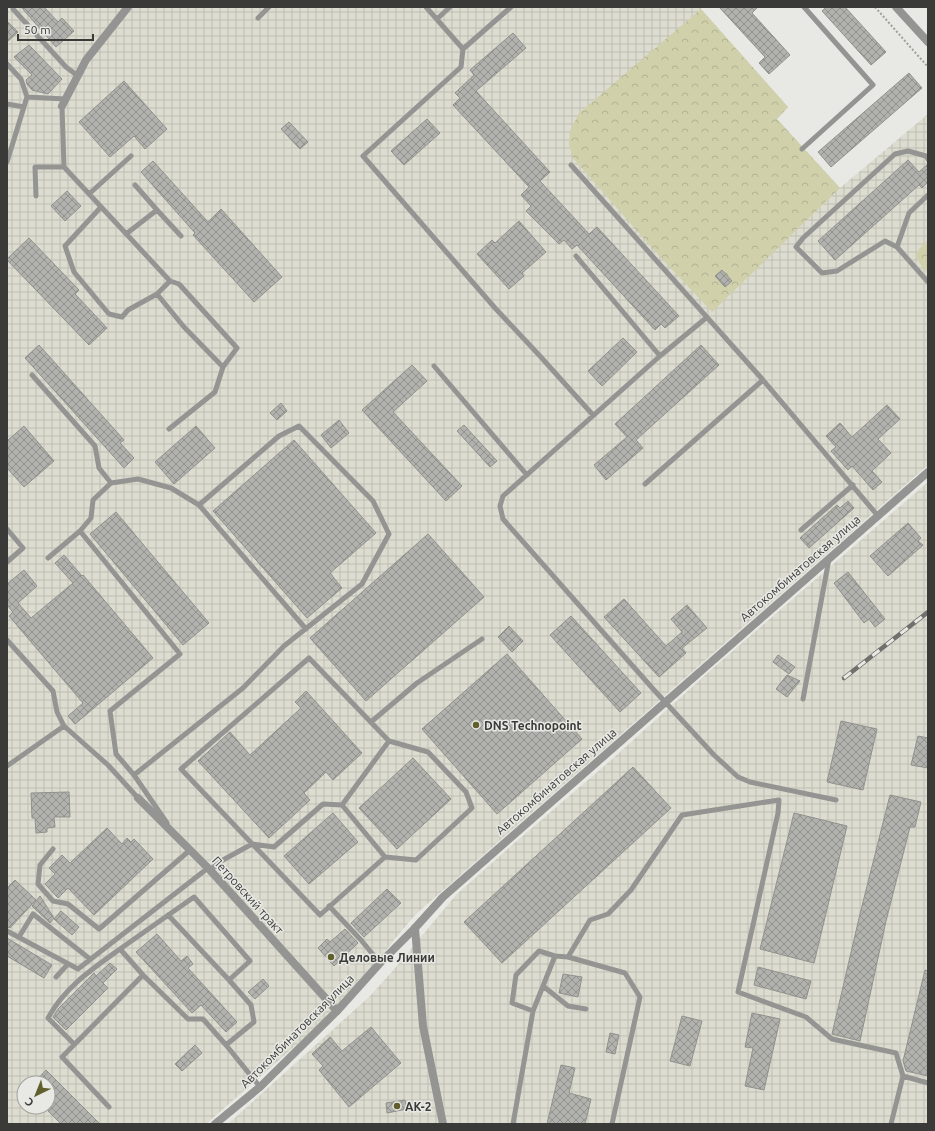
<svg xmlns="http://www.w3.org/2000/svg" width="935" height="1131" viewBox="0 0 935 1131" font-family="Ubuntu,sans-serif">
  <defs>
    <pattern id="industrial-grid" width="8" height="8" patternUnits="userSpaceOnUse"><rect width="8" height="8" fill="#dcdcd0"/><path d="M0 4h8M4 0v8" fill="none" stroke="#bebeb3"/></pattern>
    <pattern id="forest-crowns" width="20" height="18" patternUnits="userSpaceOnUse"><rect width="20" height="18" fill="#d0d0ab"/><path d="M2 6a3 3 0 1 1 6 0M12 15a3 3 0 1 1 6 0" fill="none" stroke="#b3b394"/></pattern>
    <pattern id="building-cross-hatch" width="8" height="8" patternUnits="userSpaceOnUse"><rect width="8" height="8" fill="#b1b1ad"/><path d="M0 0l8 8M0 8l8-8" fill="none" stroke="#91918e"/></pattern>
  </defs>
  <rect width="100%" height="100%" fill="#e8e8e4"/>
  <path fill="url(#industrial-grid)" fill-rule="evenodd" d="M7 7H704L701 9 788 107 777 119 840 188 928 114V465L416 914 393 941 357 990 327 1018 206 1124H7ZM24 1083H48V1107H24Z
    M928 482V1124H228L369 997 390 974 456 895 510 847 610 761 711 670Z"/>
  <path fill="url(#forest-crowns)" d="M701 9 788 107 777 119 840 188 712 312 652 248 573 158 569 145 570 131 579 113Z
    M928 240V273C914 257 911 255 928 240Z"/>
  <path fill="url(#building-cross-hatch)" stroke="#91918d" d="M21 7H44L58 22 62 18 74 31 56 47Z
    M719 7H758L752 13 790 55 769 74 759 63 765 57Z
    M826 7H845L886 52 871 65 822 11Z
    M7 21 18 32 7 42Z
    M513 33 526 48 476 91 550 172 540 181 589 234 597 227 679 316 665 328 661 324 655 330 577 245 572 249 564 240 559 244 526 211 531 206 521 195 529 187 453 105 460 98 455 93 474 75 470 70Z
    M29 45 62 79 48 94 32 90 27 84 26 80 32 75 14 57Z
    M909 73 922 88 831 167 818 152Z
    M124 81 167 129 145 149 134 136 110 157 79 122Z
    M427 119 440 133 404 165 391 151Z
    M289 122 308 142 300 149 281 129Z
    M908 160 919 172 928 164V182L922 188 919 185 835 260 818 241Z
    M153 161 208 222 221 209 282 277 254 302 193 235 195 233 141 172Z
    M67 191 81 206 65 221 51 206Z
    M519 221 546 252 522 273 524 276 509 289 477 254 492 240 495 243Z
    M29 238 79 290 75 294 107 328 89 345 7 260V259Z
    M722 270 732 281 725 287 715 276Z
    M623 338 637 352 602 386 588 371Z
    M39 345 124 440 120 443 134 458 124 468 25 358Z
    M701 345 719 365 636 440 643 448 606 480 594 465 627 437 615 424Z
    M412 365 427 381 393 412 462 486 446 501 362 410Z
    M281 403 287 411 277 420 270 413Z
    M887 405 900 419 878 439 891 453 872 471 882 482 873 490 852 466 848 470 831 451 836 447 826 436 840 423 852 437Z
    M339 420 349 433 331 448 321 435Z
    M464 425 497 461 490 467 457 431Z
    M24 426 54 461 24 487 7 468V441Z
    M196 426 215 448 174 484 155 462Z
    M294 440 376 533 330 573 342 588 307 618 213 511Z
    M848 501 854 508 809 548 800 538 837 505 840 508Z
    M116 512 209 623 183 645 90 534Z
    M908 523 921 538 918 541 923 545 888 576 870 556Z
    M428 534 484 597 366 701 310 638Z
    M64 555 82 576 83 575 153 658 75 724 68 716 83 703 9 616 13 612 7 605V584L24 570 37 586 18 603 31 618 73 583 55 563Z
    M848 572 885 619 875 627 869 619 864 623 834 583Z
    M624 599 666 646 682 632 671 619 687 605 707 628 682 648 686 653 659 677 604 617Z
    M571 616 641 693 620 712 550 635Z
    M509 626 523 641 512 652 498 637Z
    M507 654 582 739 497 814 422 729Z
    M778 655 795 667 789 674 773 662Z
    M787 675 800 681 787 697 776 689Z
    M306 691 362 753 333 780 326 772 304 793 310 800 269 838 198 761 230 732 250 755 301 708 295 702Z
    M841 721 877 729 863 790 827 782Z
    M918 736 928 738V768L911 765Z
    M413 758 451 799 397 849 359 808Z
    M633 767 671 808 502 963 464 922Z
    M69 792 70 817H54L55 827 47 828V832L36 833 35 818H32L31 793Z
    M890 795 921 802 915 827H910L886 921 860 1041 832 1034 860 914Z
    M333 813 358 842 309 884 284 856Z
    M794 813 847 826 814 963 760 949Z
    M107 828 122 844 127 838 131 842 134 839 153 859 94 915 68 888 58 898 45 884 55 874 49 868 62 855 70 863Z
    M15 880 36 900 10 928 7 927V888Z
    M387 889 401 903 364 937 351 923Z
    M40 896 54 918 50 923 32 906Z
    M61 911 79 927 72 935 54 919Z
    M345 929 358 943 334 966 318 948 327 939 330 942Z
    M157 934 181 961 187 956 193 964 188 968 237 1022 226 1032 201 1005 192 1013 136 952Z
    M7 938 52 965 44 978 7 956Z
    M110 963 117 969 103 983 108 988 66 1030 53 1017 58 1009 94 973 96 976Z
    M758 967 811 981 806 999 754 985Z
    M925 970 928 971V1076L906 1071 903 1061Z
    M563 974 582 977 578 997 559 993Z
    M263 979 269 986 255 999 248 992Z
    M752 1013 780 1019 764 1090 745 1086 753 1048 745 1047Z
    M682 1016 702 1021 690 1066 670 1061Z
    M371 1027 401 1063 349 1107 319 1070 323 1066 312 1054 330 1037 342 1051Z
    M610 1033 619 1035 615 1054 606 1052Z
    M195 1045 202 1053 182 1071 175 1064Z
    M561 1065 575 1068 569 1093 591 1099 585 1124H547Z
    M46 1070 100 1124H61L48 1111V1083H34Z
    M405 1100 407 1109 387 1113 386 1103Z"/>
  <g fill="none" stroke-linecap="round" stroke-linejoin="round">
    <path stroke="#a0a09c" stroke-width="2" stroke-dasharray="2 2" stroke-linecap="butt" d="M875 7 928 67"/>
    <path stroke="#949492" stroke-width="5" d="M426 7 463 49
      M511 7 463 49 461 67 363 156 495 308 539 355 593 415
      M13 9 66 67 78 76
      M258 18 269 7
      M437 19 450 7
      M7 64 21 79 27 97 65 99
      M7 104 24 107
      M802 149 873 85 804 7
      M928 159 926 156 908 151 895 154 803 238 796 247 822 273 837 271 885 241 897 247 928 282
      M7 162 27 97
      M571 165 763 380 878 516
      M64 167C99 205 135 243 170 281L157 294 128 310 122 317 109 314 74 272 65 246 101 207
      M89 194 131 156
      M36 196 35 167H64L62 106
      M157 210 181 236
      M126 234 157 210 135 185
      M897 247 909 213 928 195
      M576 256 660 356
      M170 281 179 284 237 348 223 367
      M157 294 184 327 223 367 215 392 169 429
      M706 318 660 356 503 496 500 506 503 519 654 690 714 755 738 777 750 782 836 800
      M434 366 527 475
      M32 375 95 446 99 468 111 483
      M645 484 763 380
      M7 529 23 548 7 562
      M801 530 853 485
      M48 558 80 531
      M7 640 53 691 57 712 64 726 108 765 138 798
      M309 658 389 741 428 752 466 792 472 808 416 860 385 857 320 915 181 769Z
      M803 699 829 559
      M371 722 417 683 482 639
      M7 766 64 726
      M134 775 243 688 284 646 362 584 389 534 373 501 299 426 279 436 199 505 306 629
      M342 805 385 857
      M167 823 134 775 116 754 110 711 180 654 80 531 91 518 93 500 111 483 138 479 171 488 199 505
      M53 849 40 865 38 884 53 901 68 904 99 929 190 850
      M210 870 223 860 252 844 274 847 323 804 342 805 389 741
      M329 906 361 940 380 963
      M7 931 78 969 208 868
      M19 937 33 914 90 959
      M120 949 194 897 250 961 229 980 168 915
      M555 956 533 1011 512 1003 516 975 539 951 555 956 568 957 590 920 608 914 631 890 682 815 779 800 778 813 738 992 806 1017 832 1039 896 1053 903 1076 928 1083
      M568 957 625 973 640 997 612 1124
      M143 975 188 1019H203L226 1045
      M56 977 68 964
      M229 980 251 1005 254 1022 226 1045 260 1087
      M543 986 568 1006 586 1009
      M74 1044 48 1018C65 987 92 969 120 949L143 975 62 1057 109 1107
      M513 1124 533 1011
      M891 1124 903 1076"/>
    <path stroke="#949492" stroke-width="8" d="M62 106 86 60 128 7
      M138 798 210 870 337 1011
      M415 928 423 1026 443 1124"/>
    <path stroke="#949492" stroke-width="8" d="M896 7 928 42
      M215 1124 260 1087 337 1011 380 963 415 928 443 897 928 472"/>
    <defs>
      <path id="rail" d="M844 678 928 612"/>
    </defs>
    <use href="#rail" stroke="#70706d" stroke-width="4.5"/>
    <use href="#rail" stroke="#e8e8e4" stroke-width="3" stroke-dasharray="9" stroke-linecap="butt"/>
  </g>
  <g fill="#615f2c" stroke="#e8e8e4" stroke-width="1.5">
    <circle cx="476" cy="725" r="4"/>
    <circle cx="331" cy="957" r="4"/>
    <circle cx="397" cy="1106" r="4"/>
  </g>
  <g text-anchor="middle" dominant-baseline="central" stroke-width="3" stroke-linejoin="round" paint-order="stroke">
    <g font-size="12" fill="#3a3a38" stroke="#e8e8e4">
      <text transform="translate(800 568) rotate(-41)">Автокомбинатовская улица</text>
      <text transform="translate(556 781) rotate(-41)">Автокомбинатовская улица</text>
      <text transform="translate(248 895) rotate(48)">Петровский тракт</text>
      <text transform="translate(297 1031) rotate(-45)">Автокомбинатовская улица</text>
    </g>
    <g font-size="12" font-weight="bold" fill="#3a3a38" stroke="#e8e8e4" text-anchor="start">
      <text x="484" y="725">DNS Technopoint</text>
      <text x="339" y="957">Деловые Линии</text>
      <text x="405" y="1106">АК-2</text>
    </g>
  </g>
  <rect width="935" height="1131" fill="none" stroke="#3a3a38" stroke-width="16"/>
  <g transform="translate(36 1095) rotate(223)"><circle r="19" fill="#e8e8e4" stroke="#a2a29f"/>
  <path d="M0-3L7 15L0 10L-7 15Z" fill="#615f2c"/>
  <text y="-6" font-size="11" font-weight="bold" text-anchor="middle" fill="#3a3a38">С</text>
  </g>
  <path d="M18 34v6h75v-6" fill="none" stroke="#3a3a38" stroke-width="2"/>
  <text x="24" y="34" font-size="12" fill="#3a3a38" stroke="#e8e8e4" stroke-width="3" paint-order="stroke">50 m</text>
</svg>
